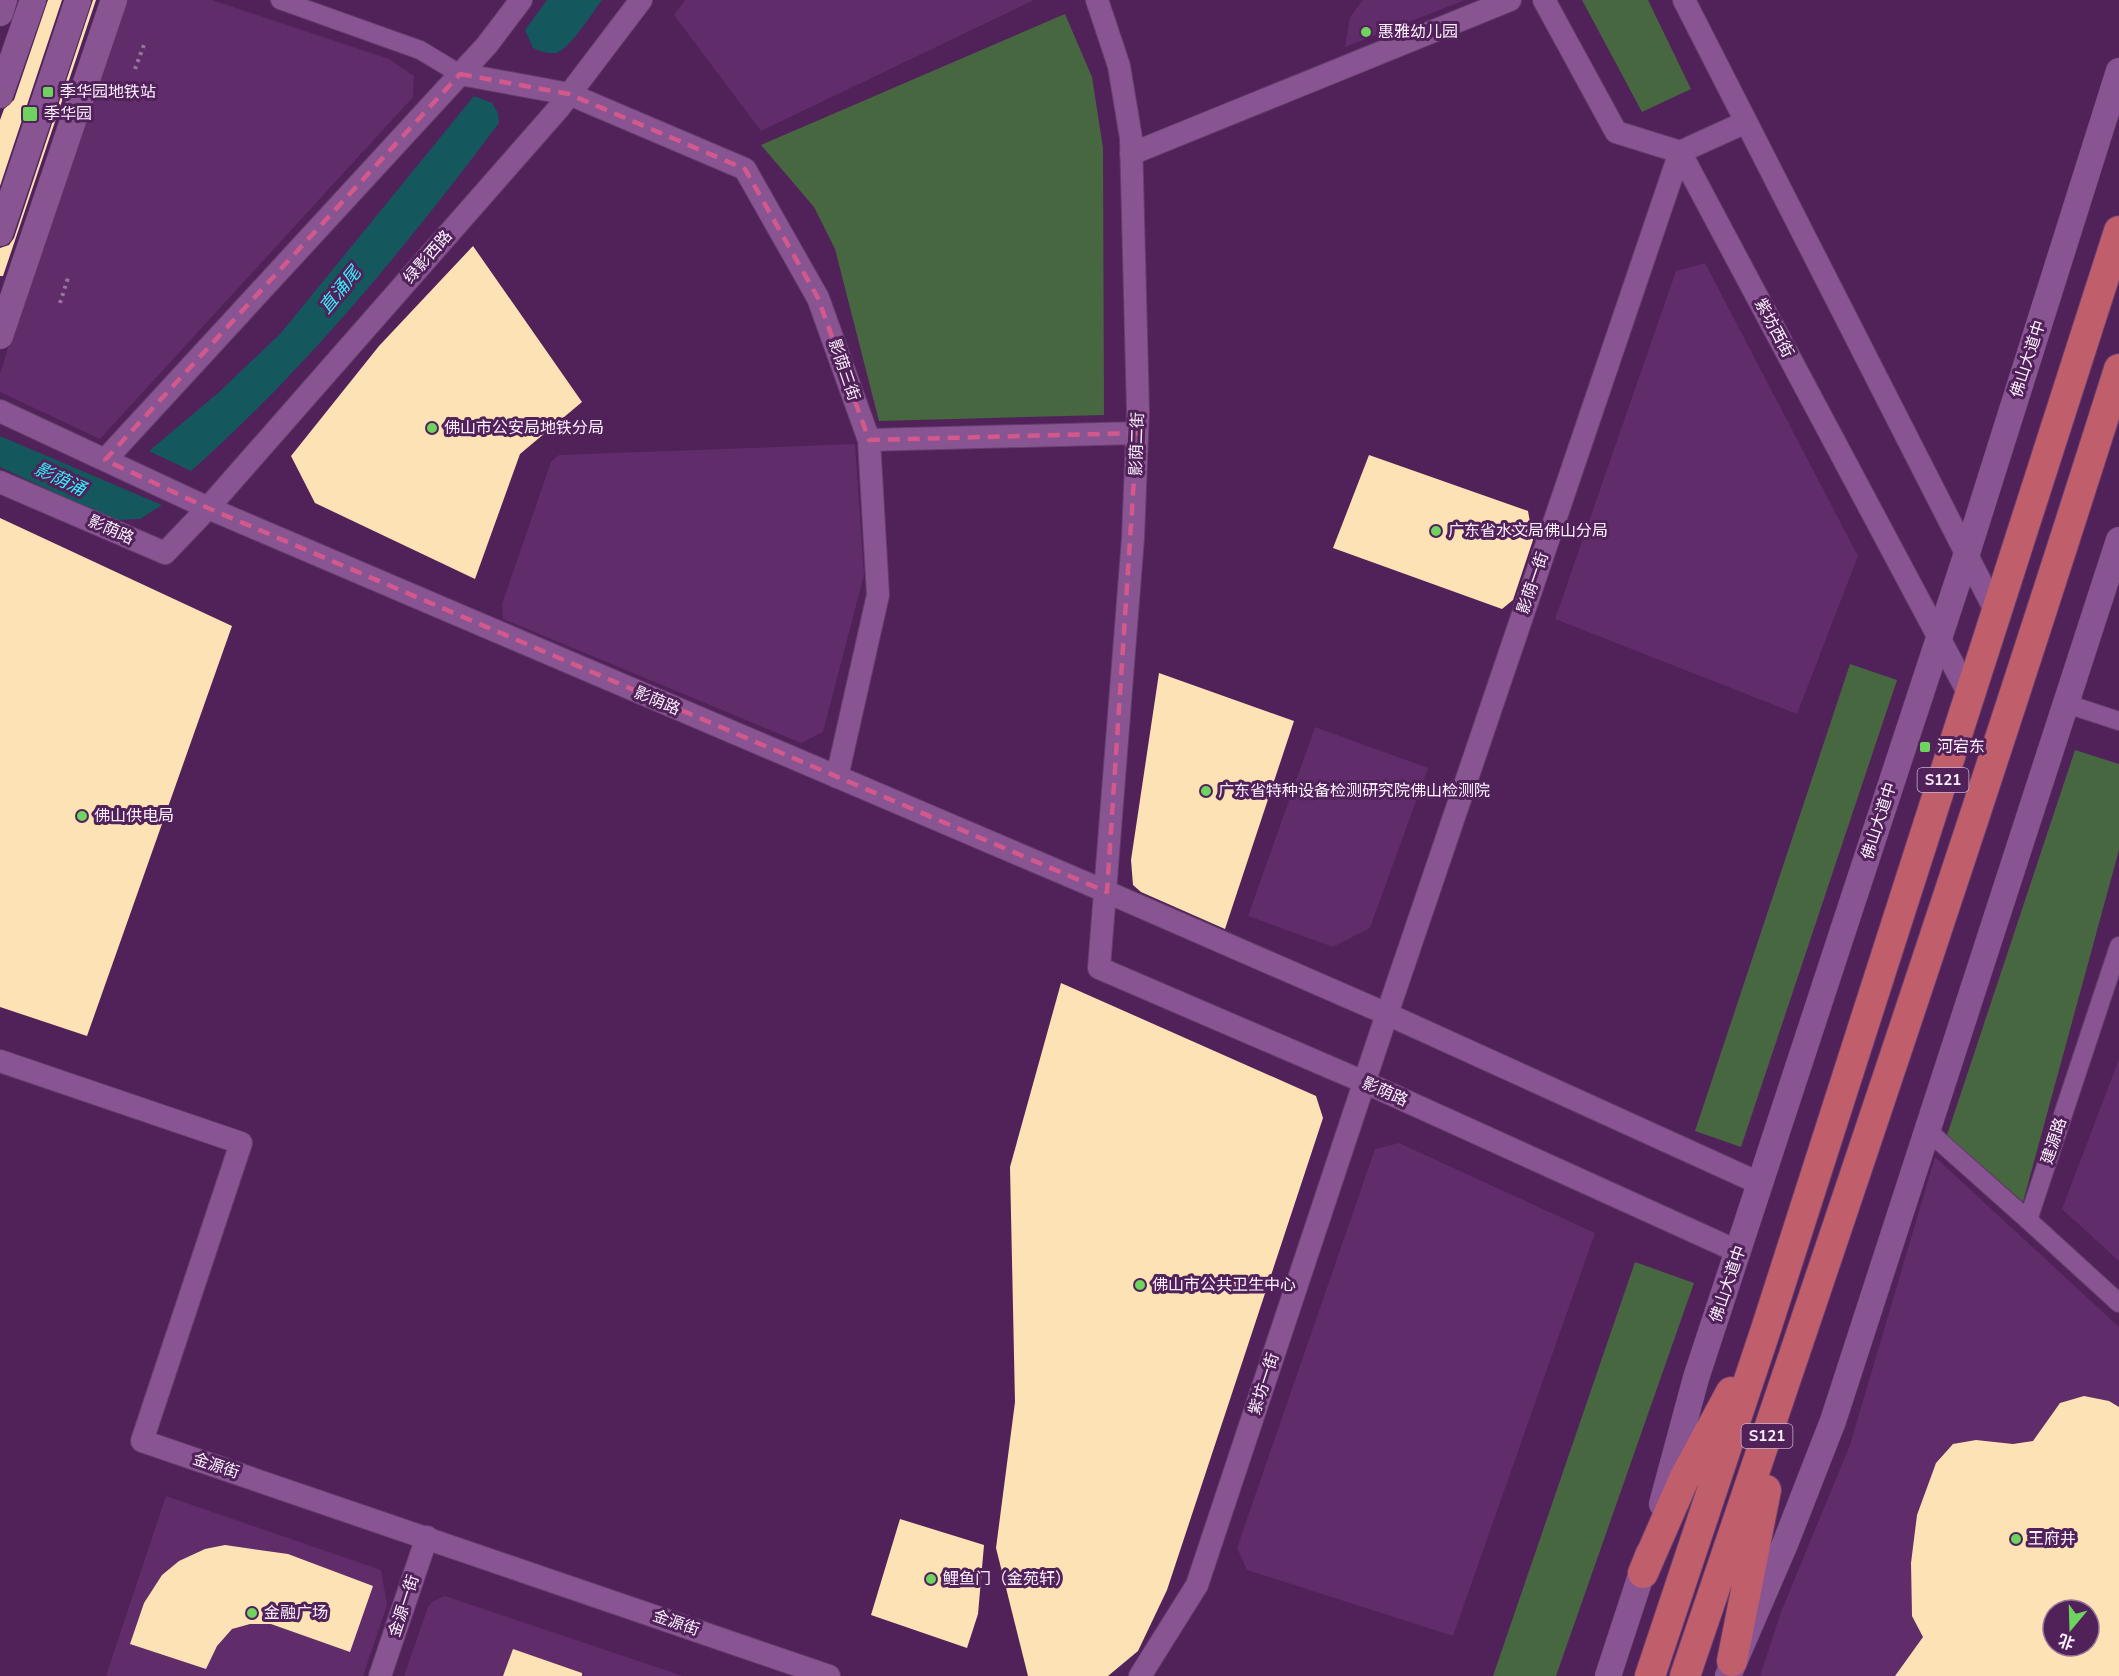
<svg xmlns="http://www.w3.org/2000/svg" width="2119" height="1676" viewBox="0 0 2119 1676" font-family="'Nunito Sans','Noto Sans SC',sans-serif">
  <rect width="100%" height="100%" fill="#51215a"/>
  <path fill="#602c69" fill-rule="evenodd" d="M115 0H212L389 59 414 76 413 97 100 439 0 392V374Z
    M685 0H1034L761 131 674 15Z
    M1363 0H1465L1345 47 1350 17Z
    M1705 263 1858 556 1797 714 1555 619 1676 271Z
    M855 444 864 575 823 732 801 743 503 619 502 604 551 462 559 455Z
    M1315 727 1428 768 1370 928 1333 947 1248 916Z
    M2119 1059V1261L2062 1209Z
    M1399 1143 1595 1233 1453 1636 1247 1570 1237 1548 1375 1149Z
    M1935 1157 2119 1327V1676H1760L1781 1612 1850 1445ZM2053 1610H2089V1646H2053Z
    M166 1496 381 1570 387 1605 363 1676H106Z
    M445 1596 683 1676H404L428 1607 433 1601Z"/>
  <path fill="#476741" d="M1582 0H1648L1691 89 1642 112Z
    M1065 14 1092 77 1103 148 1104 415 879 421 835 249 814 207 761 145Z
    M1850 664 1897 680 1741 1147 1695 1131Z
    M2075 750 2119 764V850L2023 1202 1947 1135Z
    M1635 1262 1694 1283 1556 1676H1493Z"/>
  <path fill="#14585d" d="M547 0H602C593 12 569 50 556 53 548 54 540 51 533 48L525 30Z
    M474 96 492 103 498 113 499 123C405 248 307 368 191 471L149 451 218 393 281 333Z
    M0 436 162 505 140 519 113 520 0 467Z"/>
  <path fill="#fce2b5" fill-rule="evenodd" d="M48 0H62L0 186V120L4 109 14 100Z
    M93 0H96L3 276H0V248L9 245 14 238Z
    M473 246 582 402 520 454 475 579 315 503 291 456 379 346Z
    M1369 455 1528 511 1533 540 1513 600 1502 609 1333 548Z
    M0 518 232 626 87 1036 0 1007Z
    M1159 673 1294 721 1225 929 1141 892 1133 885 1131 860Z
    M1061 983 1316 1096 1323 1118 1167 1590 1138 1651 1108 1676H1028L996 1548 1015 1402 1010 1167Z
    M2084 1396 2109 1401 2119 1407V1676H1895L1923 1637 1912 1616 1911 1563 1917 1515 1936 1463 1953 1444 1976 1440 2013 1444 2033 1441 2060 1403ZM2053 1610H2089V1646H2053Z
    M900 1519 984 1545 978 1614 967 1648 871 1615Z
    M225 1545 288 1554 373 1586 350 1652 271 1624H250L232 1629 217 1646 206 1669 130 1644 144 1603 162 1575 179 1561 205 1549Z
    M513 1649 582 1673V1676H503Z"/>
  <g fill="none" stroke-linecap="round" stroke-linejoin="round">
    <defs>
      <path id="minor" d="M280 0 420 50 460 74
        M2064 703 2119 721
        M2119 946 2028 1220 2119 1303
        M1927 1130 2028 1220"/>
      <path id="tertiary" d="M1097 0 1119 66 1131 138 1138 412 1133 538 1099 968 1364 1082 1739 1252
        M1544 0 1616 132 1680 152 1970 696
        M1684 0 1997 614
        M460 74 569 94 745 169 818 298 869 440 878 595 837 777
        M1131 154 1510 0
        M0 411 208 508 1107 892 1387 1014 1761 1184
        M869 440 1137 433
        M105 460 487 45 521 0
        M0 482 165 553 208 508 559 108 641 0
        M0 1061 241 1143 142 1441 829 1676
        M380 1676 427 1537
        M1140 1676 1197 1585 1387 1014 1680 152 1746 122"/>
      <path id="secondary" d="M0 13 4 0
        M0 95 33 0
        M0 233 78 0
        M0 336 114 0
        M1662 1504 1696 1378 1967 553 2119 71
        M1608 1676 1648 1554
        M1728 1676 1785 1544 1833 1421 2119 540"/>
      <path id="trunk" d="M1643 1573 1684 1479 1731 1392
        M1732 1661 1766 1490
        M1650 1676 1766 1329 2119 231
        M1685 1676C1833 1241 1981 806 2119 369"/>
    </defs>
    <use href="#minor" stroke="#653d6c" stroke-width="20"/>
    <use href="#tertiary" stroke="#653d6c" stroke-width="24"/>
    <use href="#secondary" stroke="#653d6c" stroke-width="27"/>
    <use href="#trunk" stroke="#653d6c" stroke-width="32"/>
    <path stroke="#97769d" stroke-width="4" stroke-dasharray="3 4.5" stroke-linecap="butt" d="M135 69 145 42
      M60 303 68 278"/>
    <use href="#minor" stroke="#885592" stroke-width="18"/>
    <use href="#tertiary" stroke="#885592" stroke-width="22"/>
    <use href="#secondary" stroke="#885592" stroke-width="26"/>
    <use href="#trunk" stroke="#c15e6c" stroke-width="30"/>
  </g>
  <path fill="none" stroke="#d3598c" stroke-width="4.5" stroke-dasharray="12 8" stroke-linejoin="round" d="M460 74 569 94 745 169 818 298 869 440 1137 433 1107 892 208 508 105 460Z"/>
  <g fill="#6fd35f" stroke="#51215a" stroke-width="2">
    <circle cx="1366" cy="32" r="6"/>
    <rect x="42" y="86" width="12" height="12" rx="3"/>
    <rect x="22" y="106" width="16" height="16" rx="3"/>
    <circle cx="432" cy="428" r="6"/>
    <circle cx="1436" cy="531" r="6"/>
    <rect x="1919" y="741" width="12" height="12" rx="3"/>
    <circle cx="1206" cy="791" r="6"/>
    <circle cx="82" cy="816" r="6"/>
    <circle cx="1140" cy="1285" r="6"/>
    <circle cx="2016" cy="1539" r="6"/>
    <circle cx="931" cy="1579" r="6"/>
    <circle cx="252" cy="1613" r="6"/>
  </g>
  <g text-anchor="middle" dominant-baseline="central" stroke-width="6" stroke-linejoin="round" paint-order="stroke">
    <g fill="#51215a" stroke="#c9b3cd" stroke-width="1.5">
      <rect x="1917.5" y="768" width="51" height="24" rx="4.5"/>
      <rect x="1741.5" y="1424" width="51" height="24" rx="4.5"/>
    </g>
    <g font-size="15" font-weight="bold" fill="#fcf1fe">
      <text x="1943" y="780">S121</text>
      <text x="1767" y="1436">S121</text>
    </g>
    <g font-size="16" fill="#fcf1fe" stroke="#51215a" text-anchor="start">
      <text x="1378" y="32">惠雅幼儿园</text>
      <text x="60" y="92">季华园地铁站</text>
      <text x="44" y="114">季华园</text>
      <text x="444" y="428">佛山市公安局地铁分局</text>
      <text x="1448" y="531">广东省水文局佛山分局</text>
      <text x="1937" y="747">河宕东</text>
      <text x="1218" y="791">广东省特种设备检测研究院佛山检测院</text>
      <text x="94" y="816">佛山供电局</text>
      <text x="1152" y="1285">佛山市公共卫生中心</text>
      <text x="2028" y="1539">王府井</text>
      <text x="943" y="1579">鲤鱼门（金苑轩）</text>
      <text x="264" y="1613">金融广场</text>
    </g>
    <g font-size="16" fill="#fcf1fe" stroke="#51215a">
      <text transform="translate(428 257) rotate(-49)">绿影西路</text>
      <text transform="translate(1774 328) rotate(62)">紫坊西街</text>
      <text transform="translate(2028 359) rotate(-72)">佛山大道中</text>
      <text transform="translate(844 370) rotate(71)">影荫三街</text>
      <text transform="translate(1137 444) rotate(-88)">影荫二街</text>
      <text transform="translate(111 530) rotate(24)">影荫路</text>
      <text transform="translate(1533 583) rotate(-71)">影荫一街</text>
      <text transform="translate(657 701) rotate(23)">影荫路</text>
      <text transform="translate(1879 821) rotate(-72)">佛山大道中</text>
      <text transform="translate(1385 1092) rotate(24)">影荫路</text>
      <text transform="translate(2054 1141) rotate(-72)">建源路</text>
      <text transform="translate(1728 1284) rotate(-71)">佛山大道中</text>
      <text transform="translate(1264 1384) rotate(-72)">紫坊一街</text>
      <text transform="translate(216 1466) rotate(18)">金源街</text>
      <text transform="translate(404 1606) rotate(-72)">金源一街</text>
      <text transform="translate(676 1623) rotate(19)">金源街</text>
    </g>
    <g font-size="18" font-style="italic" fill="#35edf8" stroke="#51215a">
      <text transform="translate(340 290) rotate(-51)">直涌尾</text>
      <text transform="translate(60 479) rotate(25)">影荫涌</text>
    </g>
  </g>
  <g transform="translate(2071 1628) rotate(199)"><circle r="28" fill="#51215a" stroke="#95749c" stroke-width="1.5"/>
  <path d="M0-4.5L10 22L0 15L-10 22Z" fill="#6fd35f"/>
  <text y="-9" font-size="16" font-weight="bold" text-anchor="middle" fill="#fcf1fe">北</text>
  </g>
</svg>
